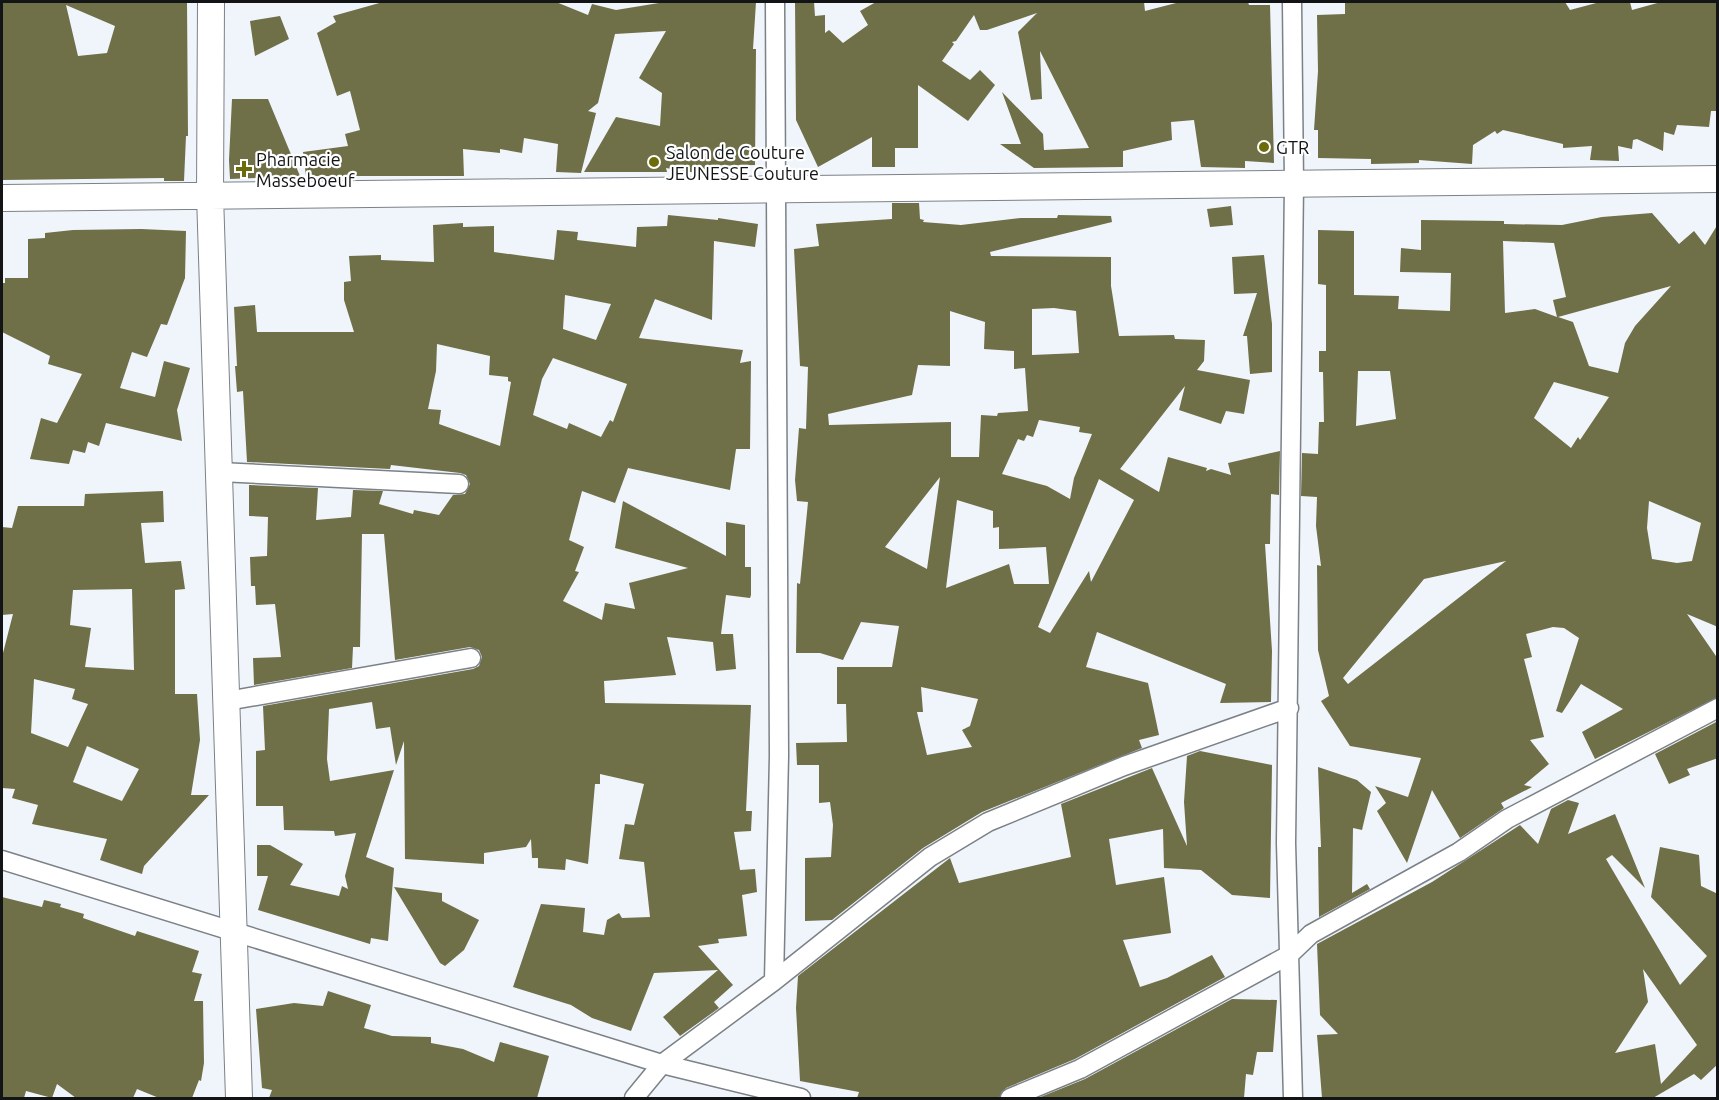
<svg xmlns="http://www.w3.org/2000/svg" width="1719" height="1100" viewBox="0 0 1719 1100" font-family="Ubuntu,sans-serif">
  <rect width="100%" height="100%" fill="#eff5fb"/>
  <path fill="#6f6f48" fill-rule="evenodd" d="M2 2H187L188 136H186L184 181H164V178L2 180ZM66 5 115 26 107 53 78 56Z
    M383 2H556L588 15 592 4 616 10 665 2H756L753 49H756L755 165 710 166 709 175 666 168 667 172H584L616 117 660 126 662 93 639 78 666 31 615 34 598 103 588 111 596 113 581 173 556 172 558 144 524 138 522 153 500 149V153L463 149 464 176H306L303 152 348 146 345 134 360 130 350 91 337 96 317 33 336 22 333 16Z
    M795 2H814L815 16 825 15V33L829 30 843 43 868 25 860 11 876 2H1144L1145 11 1180 2H1248L1249 5H1270L1274 163 1245 161V168L1201 167 1194 120 1171 122 1172 140 1123 151V167L1034 168 1000 144H1021L1002 92 1043 134 1044 150 1089 148 1040 51 1042 99 1031 100 1018 32 1037 13 987 30H980L974 15 956 41 952 42 954 44 942 61 970 80 980 70 995 85 968 121 918 85V148H895V167H872V137L818 167 796 120Z
    M1345 2H1565L1570 10 1600 2H1630L1632 10 1661 2H1718V111H1711L1709 127 1677 125 1674 135 1664 132 1663 151 1637 139 1633 140 1632 149 1618 146 1619 161 1590 160 1592 146 1563 148V144L1503 130 1497 134 1495 131 1473 145 1472 164 1419 160V163L1371 164V159L1318 158V130H1314L1318 71 1317 15 1345 14Z
    M280 16 289 39 255 56 250 21Z
    M232 99H268L300 176 230 179 229 160Z
    M892 203H919L920 219 924 220 923 222 961 225 1021 218H1057L1058 215 1111 216 1112 222 990 252 991 256 1111 257V286L1119 336 1174 335 1175 339 1205 340 1204 361 1197 370 1250 380 1244 414 1226 411 1221 424 1179 410 1185 386 1120 469 1159 492 1168 457 1207 468 1206 471 1211 469 1231 475 1228 463 1280 451 1279 495 1271 494 1270 544H1265L1272 651 1271 702 1220 703 1226 684 1097 632 1086 667 1148 683 1159 735 1139 740 1142 748 982 812 923 848 832 920 805 921V858L831 857 833 825 830 802 819 803V765H797L796 743 847 742 846 704H837V667H892L899 626 861 622 843 660 820 653H796L797 583 800 584 808 502 797 501 795 480 799 428 806 429 808 367 800 366 794 249 819 246 816 224 892 219ZM1054 308 1076 311 1079 353 1032 355V309ZM950 311 985 322 984 349 1014 351V369L1025 368 1028 411 998 413 997 416 981 415 979 457H951V422L829 425 828 414 912 395 918 365 950 366ZM1039 420 1080 427 1079 432 1092 434 1074 478 1070 499 1047 486 1002 474 1018 439 1024 441 1027 435 1033 437ZM940 477 927 569 885 547ZM1099 479 1134 500 1091 582 1089 571 1050 633 1038 627ZM957 500 993 511V528L999 527V549L1046 547 1049 584H1014L1009 564 946 588ZM921 687 978 699 970 726 962 730 972 747 927 755 917 712H923Z
    M1231 206 1233 225 1210 227 1207 209Z
    M1652 213 1679 244 1694 231 1705 245 1718 224V627L1687 614 1718 659V697L1595 759 1582 732 1623 709 1581 684 1562 713 1556 711 1579 638 1564 628 1553 627 1526 634 1532 657 1524 659 1544 737 1530 740 1549 764 1524 785 1532 787 1501 803 1504 808 1460 838 1432 790 1407 863 1377 811 1386 803 1375 786 1408 797 1421 758 1350 746 1321 701 1329 696 1318 650 1317 565 1321 566 1316 526 1317 497 1301 496 1302 453 1318 454 1319 422H1324L1323 372H1319V351H1326V285L1318 284V230L1354 231V295L1399 296 1398 309 1450 311 1451 273 1400 272 1401 248 1421 250V220L1504 221V224L1562 225 1602 217ZM1503 241 1554 243 1566 297 1553 300 1557 317 1535 309 1505 313ZM1671 286 1635 326 1625 343 1618 373 1589 366 1573 322 1558 317ZM1358 371H1390L1396 419 1356 426ZM1554 382 1609 397 1580 440 1578 437 1571 448 1534 418ZM1649 501 1701 523 1692 561 1677 563 1652 559 1647 528ZM1506 561 1348 684 1343 678 1424 579Z
    M668 215 718 220V218L758 224 755 247 714 241 712 320 655 299 639 338 743 350 740 363 751 361 750 449H736L730 490 628 468 615 503 582 491 569 540 584 547 575 571 579 572 563 601 602 620 605 603 635 609 629 583 688 568 615 548 623 501 726 556V522L745 525V567H751V595L750 598 726 595 721 634H733L736 669 716 671 713 642 667 637 676 675 604 681 605 703 751 705 746 811H752L751 831 734 832 740 870 755 869 757 892 742 895 747 936 718 939 719 943 698 946 733 985 714 1002 719 1008 680 1036 663 1017 718 970 654 973 631 1031 592 1018 571 1005 513 987 541 904 585 908 583 932 604 935 607 920 619 913 622 918 650 917 644 862 619 859 625 824 634 825 644 784 600 774V784H595L588 864 566 859 565 870 538 868V858H532L531 839 526 847 484 853V864L405 859 404 741 396 765 390 727 376 729 372 702 329 709 327 759 330 781 394 770 366 857 394 868 388 941 371 938 370 944 258 910 268 876H257V845H270L303 864 290 885 339 896 342 886 348 889 345 876 356 833 335 836 334 831 284 830 283 806H256V751L265 750 263 706 473 669 479 666 482 657 479 650 470 647 395 660 384 534H362L360 647H353L352 668 254 685 253 658 281 657 275 604 256 605 255 586H251L250 557 267 556 268 517 249 516V485L318 488 316 520 351 517 353 490 383 491 379 504 413 514 414 510 439 515 453 495 465 494 470 484 466 475 460 473 391 465 390 469 247 462 243 391 237 392 235 366H237L234 307 255 305 257 332H354L344 300V282L351 281 349 256 381 255V260L434 262 433 225 463 223V227L494 226V252L554 260 557 230 578 232 577 240 636 247 637 227 667 226ZM565 295 611 304 596 340 563 329ZM437 344 490 356 489 375 508 377V381L511 382 500 446 439 424 441 410 428 409 436 371ZM553 358 627 384 613 422 610 420 601 437 569 423 567 429 533 415 542 379Z
    M141 229 186 231 185 278 167 325 161 324 147 357 132 352 120 388 155 397 164 361 190 368 177 410 182 441 106 423 99 446 88 442 85 453 73 450 69 464 30 459 41 418 57 423 82 374 48 364 50 356 2 332V283H5V278H28V239L45 238V233L73 230Z
    M1264 255 1272 324V372L1250 374 1247 336H1243L1257 293 1234 294 1232 257Z
    M163 491 164 522 141 523 145 563 181 561 185 589 175 590V694H197L200 740 191 795H209L144 866 142 874 100 860 107 839 32 824 38 805 12 798 15 789 2 788 3 653 13 614 2 615V527L12 528 18 506H84L85 494ZM132 589 134 670 85 667 91 628 70 625 73 590ZM34 679 75 689 72 699 88 704 68 747 31 733ZM87 746 139 769 122 801 73 782Z
    M1718 721V758L1687 769 1690 775 1669 784 1655 754Z
    M1200 751 1272 765 1270 898 1232 895 1201 870 1164 868 1163 829 1109 839 1116 885 1164 877 1171 933 1123 940 1140 987 1167 978 1212 955 1225 977 1075 1059 1006 1088 999 1098H857L859 1092 800 1081 796 1008 798 976 950 858 959 883 1071 857 1061 804 1152 768 1187 846 1184 802 1187 756Z
    M1318 767 1357 780 1371 792 1362 830 1353 828 1352 893 1367 884 1370 889 1319 917 1318 847H1321Z
    M1568 800 1579 803 1568 834 1615 814 1645 888 1612 855 1606 859 1680 985 1707 956 1651 897 1660 847 1699 855 1701 886 1718 894V1064L1701 1080 1694 1074 1653 1098H1322L1317 1035 1338 1034 1320 1015 1317 944 1432 882 1520 825 1538 844 1551 809ZM1643 969 1697 1045 1661 1084 1655 1044 1615 1053 1648 1002Z
    M394 887 442 893V901L479 920 464 950 445 966 440 963Z
    M2 897 42 907 44 900 61 904 60 907 84 914 83 918 135 936 137 931 199 951 192 972 202 974 194 1001H203L204 1063 201 1081 199 1080 192 1098H159L137 1089 133 1098H76L57 1084 52 1098 26 1091 24 1098H2Z
    M328 991 371 1005 364 1028 392 1036 431 1037V1043L463 1049 494 1062 500 1042 549 1056 537 1098H269L272 1090 262 1088 256 1009 294 1003 323 1006Z
    M1232 999 1277 1000 1273 1052H1257L1253 1075 1246 1074 1244 1098H1038L1085 1079Z"/>
  <g fill="none" stroke-linecap="round" stroke-linejoin="round">
    <defs>
      <path id="street" d="M1292 2 1294 184 1286 843 1293 1098
        M220 472 459 484
        M227 701 471 658
        M2 860 662 1064 801 1098
        M774 981 930 857 988 822 1124 766 1289 708
        M634 1098 662 1064 774 981 779 756 775 2
        M1010 1098 1080 1069 1289 955 1311 934 1459 852 1507 819 1718 708"/>
      <path id="secondary" d="M211 2 210 195 239 1098
        M2 198 1718 179"/>
    </defs>
    <use href="#street" stroke="#7b8186" stroke-width="21"/>
    <use href="#secondary" stroke="#7b8186" stroke-width="28"/>
    <use href="#street" stroke="#fff" stroke-width="18"/>
    <use href="#secondary" stroke="#fff" stroke-width="26"/>
  </g>
  <g fill="#6d6c0a" stroke="#fff" stroke-width="2">
    <circle cx="1264" cy="147" r="6"/>
    <circle cx="654" cy="162" r="6"/>
    <path d="M241 160h6v6h6v6h-6v6h-6v-6h-6v-6h6z"/>
  </g>
  <g text-anchor="middle" dominant-baseline="central" stroke-width="4.5" stroke-linejoin="round" paint-order="stroke">
    <g font-size="18" fill="#121416" stroke="#fff" text-anchor="start">
      <text x="1276" y="147">GTR</text>
      <text x="666" y="152">Salon de Couture<tspan x="666" dy="21">JEUNESSE Couture</tspan></text>
      <text x="256" y="159">Pharmacie<tspan x="256" dy="21">Masseboeuf</tspan></text>
    </g>
  </g>
  <rect width="1719" height="1100" fill="none" stroke="#121416" stroke-width="6"/>
</svg>
